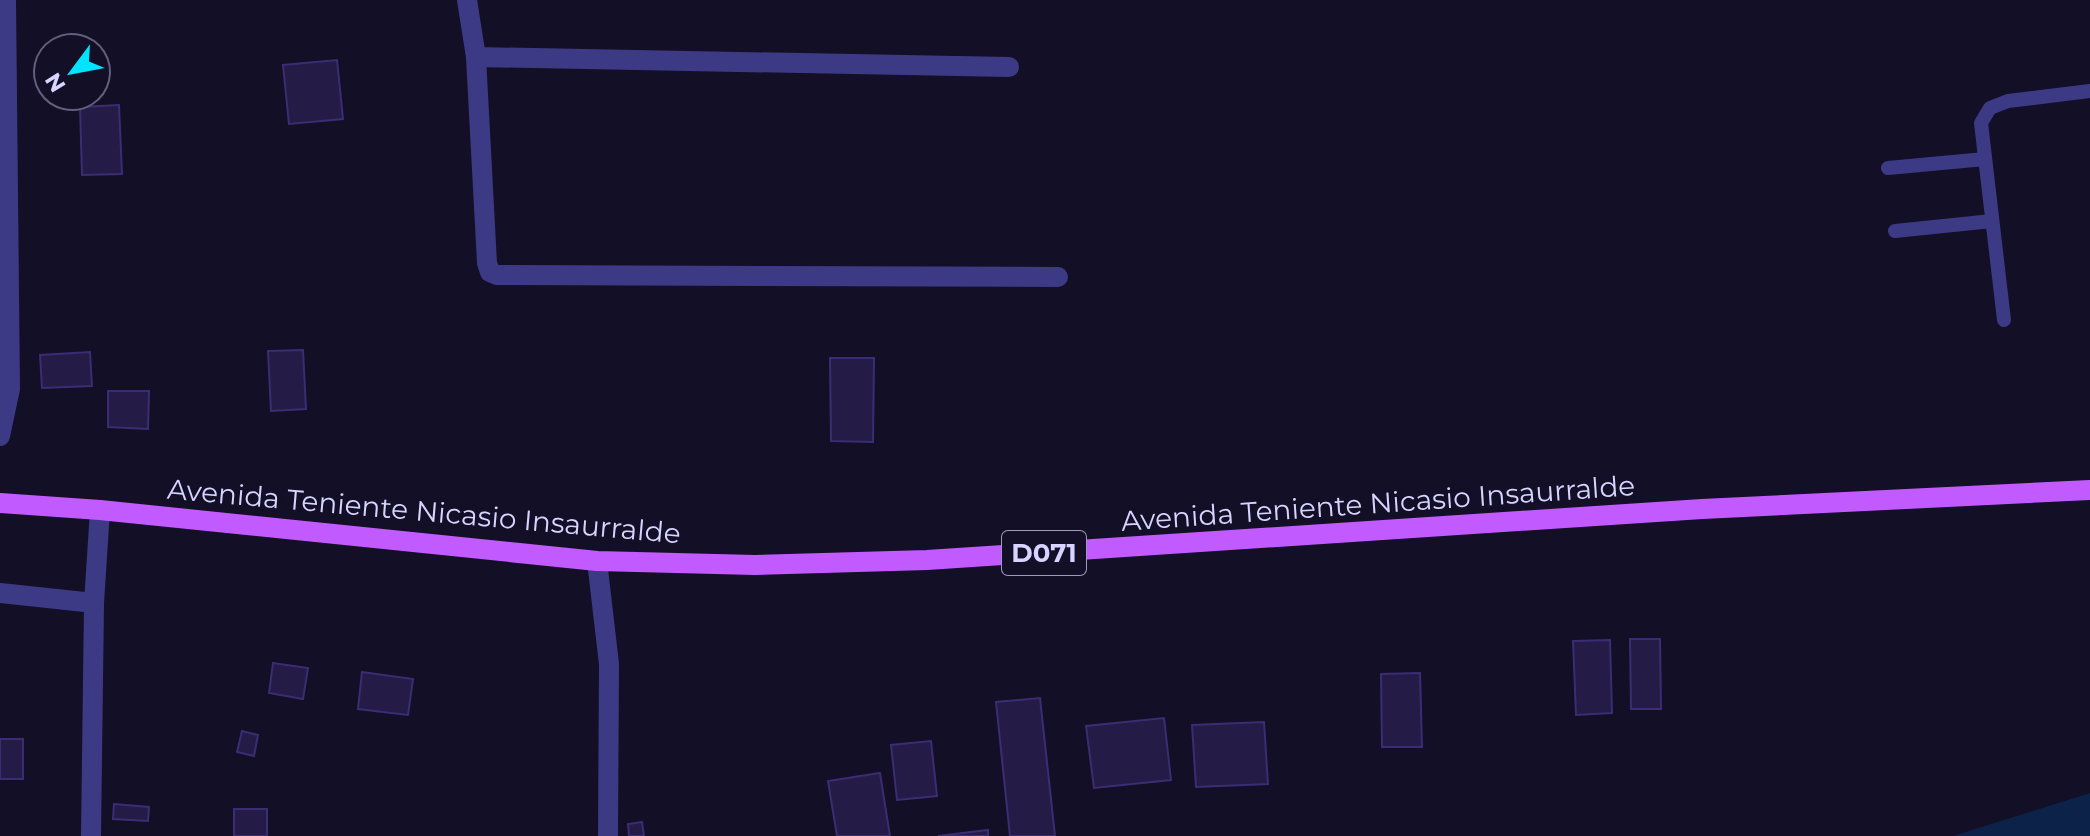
<svg xmlns="http://www.w3.org/2000/svg" width="2090" height="836" viewBox="0 0 2090 836" font-family="Montserrat,sans-serif">
  <rect width="100%" height="100%" fill="#130f26"/>
  <path fill="#0c2248" d="M2090 793V836H1953Z"/>
  <path fill="#241b47" stroke="#3b2d73" stroke-width="2" d="M337 60 343 119 289 124 283 65Z
    M119 105 122 174 82 175 80 107Z
    M303 350 306 409 271 411 268 351Z
    M90 352 92 386 42 388 40 355Z
    M830 358H874L873 442 831 441Z
    M108 391H149L148 429 108 427Z
    M1630 639H1660L1661 709H1631Z
    M1610 640 1612 713 1576 715 1573 641Z
    M273 663 308 668 303 699 269 693Z
    M362 672 413 679 408 715 358 709Z
    M1420 673 1422 747H1382L1381 674Z
    M1040 698 1055 836H1010L996 702Z
    M1164 718 1171 780 1094 788 1086 726Z
    M1264 722 1268 784 1196 787 1192 725Z
    M242 731 258 735 254 756 237 752Z
    M0 739H23V779H0Z
    M931 741 937 796 897 800 891 745Z
    M880 773 890 836H837L828 781Z
    M114 804 149 807 148 821 113 819Z
    M234 809H267V836H234Z
    M642 822 644 836H629L628 824Z
    M988 830V836H938Z"/>
  <g fill="none" stroke-linecap="round" stroke-linejoin="round">
    <path stroke="#3d3a85" stroke-width="14" d="M1888 168 1985 159
      M1895 231 1992 221
      M2004 320 1981 123 1990 108 2008 101 2090 91"/>
    <path stroke="#3d3a85" stroke-width="20" d="M467 0 476 57 487 263 490 272 497 275 1058 277
      M476 57 1009 67
      M0 436 10 389 6 0
      M597 561 609 664 608 836
      M0 593 94 603
      M91 836 94 603 100 510"/>
    <path stroke="#c25bff" stroke-width="20" d="M0 503 100 510 597 561 755 565 927 560 1702 509 2090 490"/>
  </g>
  <g text-anchor="middle" dominant-baseline="central" stroke-width="8" stroke-linejoin="round" paint-order="stroke">
    <rect fill="#130f26" stroke="#9e99be" stroke-width="2" x="1002" y="531" width="84" height="44" rx="6"/>
    <g font-size="26" font-weight="bold" fill="#d9d4ff">
      <text x="1044" y="553">D071</text>
    </g>
    <g font-size="28" fill="#d9d4ff" stroke="#130f26">
      <text transform="translate(1378 503) rotate(-4)">Avenida Teniente Nicasio Insaurralde</text>
      <text transform="translate(424 511) rotate(5)">Avenida Teniente Nicasio Insaurralde</text>
    </g>
  </g>
  <g transform="translate(72 72) rotate(238)"><circle r="38" fill="#130f26" stroke="#625e7d" stroke-width="2"/>
  <path d="M0-6L14 30L0 20L-14 30Z" fill="#00e5ff"/>
  <text y="-12" font-size="22" font-weight="bold" text-anchor="middle" fill="#d9d4ff">N</text>
  </g>
</svg>
